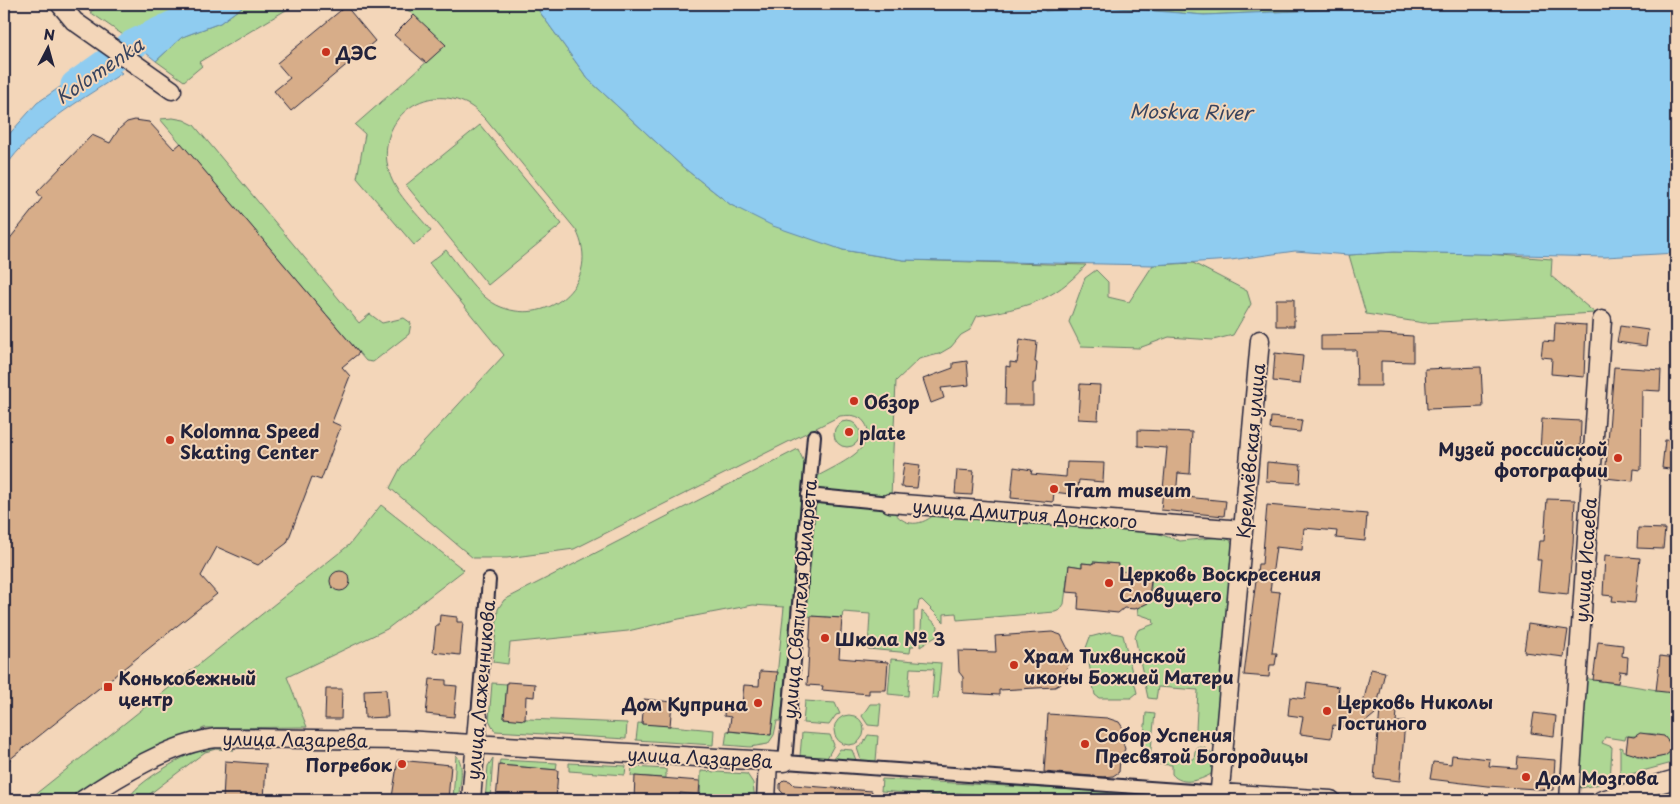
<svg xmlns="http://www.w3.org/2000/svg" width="1680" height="804" viewBox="0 0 1680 804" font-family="'Playpen Sans',sans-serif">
  <rect width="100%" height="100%" fill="#f3d6b9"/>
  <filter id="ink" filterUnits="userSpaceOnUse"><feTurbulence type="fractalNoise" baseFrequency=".02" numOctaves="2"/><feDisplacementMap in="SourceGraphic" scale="10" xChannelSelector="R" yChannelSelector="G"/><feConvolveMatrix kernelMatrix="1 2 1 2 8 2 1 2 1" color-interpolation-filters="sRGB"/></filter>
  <g filter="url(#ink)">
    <path fill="#aed794" stroke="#687c68" d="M103 4H196L126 37 90 12Z
      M246 4H296L199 62 202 66 184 81 156 61 182 37 220 23Z
      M401 4H534L588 79 684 168 731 205 843 250 903 260 1086 265C1052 303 1025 307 977 316L970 330 961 335 951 347 939 354 919 359 896 381 891 497 820 490 816 487V477C833 467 881 448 865 423 859 414 849 415 840 416L574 549 507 558H473L390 488 401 467 504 355 429 263 446 250C462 269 478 298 501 307 551 327 602 280 576 230L486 120C481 115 476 109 469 105 424 81 377 119 388 168 393 192 416 212 431 231L414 245 357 178 365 134 355 125 446 45Z
      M1038 4H1458L1204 15 1108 7 1045 11Z
      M173 118 184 120 194 125 359 323 370 314 382 323 404 318 411 323 409 334 373 362 366 361 160 119Z
      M480 125 562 224 488 285 406 185Z
      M1394 252 1487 254 1552 259 1551 276 1595 313 1424 323 1366 314 1349 255Z
      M1193 263 1247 291 1251 304 1233 335 1213 340 1169 337 1139 348 1081 346 1069 322 1085 278 1096 270 1108 282V297L1129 302 1153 265Z
      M834 434a13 13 0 1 1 26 0a13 13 0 1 1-26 0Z
      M798 449 804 462 781 721H777L774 735 768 744 750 747 725 745 727 731 771 735 784 607 753 605 679 619 628 631 510 643 508 664 493 662 498 609 504 600Z
      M820 502 892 509C904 528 922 527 937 512L1117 526 1159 534 1180 541 1221 537 1230 540 1234 546 1214 746 1196 729 1198 690 1158 687 1156 699 1148 698 1135 637 1138 630 1154 624 1153 619 1138 614 1137 605H1144L1150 601 1152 574 1118 571V564L1093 562V564L1082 563V567L1069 565 1064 604 1060 610 1055 612 957 620 956 613 944 614V622L922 600 919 601 917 611H914V646H911L910 653 868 649 870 614 843 612 842 618 805 616 813 508Z
      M381 505 464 570 387 629 287 677 307 727 204 728 90 786 68 800H28L349 545Z
      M922 611 938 626 937 636 920 647Z
      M1109 632 1123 635 1137 693 1131 698H1099L1095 695 1086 648 1090 637Z
      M891 659 941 663 938 698H932L934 669 910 668 908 696 888 694Z
      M1583 678 1676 693V762L1620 777V747L1623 748V751L1631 752C1641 762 1661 760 1671 751V745C1653 725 1645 738 1626 736L1625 740 1605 737 1602 743 1612 747 1610 782 1581 788 1576 782Z
      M492 683 507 684 504 718 627 723 626 739 495 731 489 720Z
      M805 701 835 703 840 714 836 715 829 725 803 723Z
      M870 704H881L879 726 868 725 862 716Z
      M1146 713 1155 714 1150 757 1194 759 1195 751 1199 747C1214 748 1215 761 1214 772 1203 780 1182 787 1172 774V765L1142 763Z
      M834 730a15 15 0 1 1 30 0a15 15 0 1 1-30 0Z
      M638 723 714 730 713 745 636 740Z
      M802 733 830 735 834 745 827 758 800 756Z
      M868 735 878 736 876 761 861 760 857 748 863 744Z
      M207 746 234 750 216 749 205 752 151 793 145 800H129C131 784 191 752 207 746Z
      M840 749 852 750 856 760 834 758Z
      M456 755C466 765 459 788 458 800H453Z
      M493 758 490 800H485L488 766Z
      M500 760 557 763 556 770 499 765Z
      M569 763 626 766 625 775 569 771Z
      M632 767 666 769V778L631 776Z
      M701 771 747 774 753 783 755 800H700Z
      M882 779 1131 793 1138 795 1143 800H1000L988 799V795L956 793 955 797 881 791Z
      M1166 796 1205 800H1158Z"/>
    <path fill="#8fccf0" stroke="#6388a8" d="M196 4H246L220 23 182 37 156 61 126 37Z
      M534 4H1038L1045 11 1108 7 1204 15 1458 4H1676V253L1605 257 1394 252 1349 255 1295 251 1231 260 1153 265 903 260 843 250 773 226 731 205 684 168 588 79Z
      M102 58 122 73C80 101 33 126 4 169V140L37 103Z"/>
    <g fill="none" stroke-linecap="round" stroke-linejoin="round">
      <path stroke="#8fccf0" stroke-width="29" d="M75 85 133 44 190 17 206 4"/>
    </g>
    <path fill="#d7ad89" stroke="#22223b" d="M346 6 375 41 291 111 274 91 290 78 277 63Z
      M414 15 446 45 426 63 394 35Z
      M135 120 149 122 174 149 181 143 359 353 342 367 350 376 332 422 341 426 321 480 312 477 287 543 258 565 217 547 201 576 217 594 4 764V246L42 198 37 192 92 135 110 143 119 129 127 122Z
      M1276 299H1294V326H1276Z
      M1555 323 1586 325 1584 377 1551 374 1552 358 1541 357 1543 341 1554 342Z
      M1620 326 1648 330 1646 346 1617 342Z
      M1381 334 1413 336V362L1381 361V386H1357L1356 350H1321V335Z
      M1020 339 1037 342 1035 362 1037 363 1035 383H1033V405H1005L1006 366 1010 367V362L1017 363Z
      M1275 353 1303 356 1300 384 1273 381Z
      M967 361 969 385 941 388 944 398 931 403 923 379 953 368V363Z
      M1481 367 1483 407 1427 409 1425 369Z
      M1614 367 1661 370 1660 391 1642 390 1641 470 1634 469 1633 481 1605 478Z
      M1080 384 1100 385 1098 420 1078 419Z
      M1271 417 1302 420 1300 432 1270 429Z
      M1542 419 1581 421 1580 452 1540 451Z
      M1138 430 1192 432 1190 474 1178 473 1176 496 1226 501 1224 516 1161 510 1167 448 1138 446Z
      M1665 440 1676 441V470L1662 468Z
      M1067 462 1104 463 1103 482 1079 480 1077 495 1054 492 1053 502 1011 498 1014 467 1032 470 1031 474 1066 477Z
      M1267 462 1301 465 1300 483 1266 481Z
      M904 463 920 465 917 488 901 487Z
      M957 470 974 471 972 495 955 494Z
      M1547 499 1575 500 1573 544 1568 594 1538 591 1541 560H1537L1539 541H1544Z
      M1267 505 1367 514 1365 541 1336 538 1337 531 1304 528 1302 550 1276 547 1270 591 1280 592 1272 653H1277L1275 665H1270L1269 677 1244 675 1258 564H1262Z
      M1638 528 1665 529 1663 549 1637 548Z
      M1605 555 1640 558 1635 603 1612 601 1613 596 1603 595Z
      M1093 562 1119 564 1118 571 1152 574 1148 603 1135 609 1124 608 1118 613 1078 609 1079 593 1066 592 1069 565 1082 567V563L1093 564Z
      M330 581a10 10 0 1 1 20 0a10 10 0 1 1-20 0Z
      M440 615 457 617V622H463L460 655 433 652 436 625H439Z
      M811 616 842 618 839 658 888 662 886 690H869V694L822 690 823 686 807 685Z
      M1528 624 1568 630 1564 657 1524 652Z
      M1052 632 1061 635 1070 653V663L1063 673 1064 680 1060 684 1055 687 999 690V695L963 693V677L959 672 958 651 996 652 995 636Z
      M1598 642 1623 645 1622 656 1628 657 1627 672 1620 671 1618 683 1593 680Z
      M1660 656 1676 658 1674 693 1656 691Z
      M1371 669 1385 672 1375 714 1358 728 1333 725 1331 738 1300 734 1303 717 1288 715 1290 697 1305 699 1307 682 1339 687 1337 699 1363 704Z
      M760 671 778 672 771 735 729 731 731 717 724 716 725 702 742 704 744 685 759 686Z
      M430 679 446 680V685L457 686 454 717 426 714Z
      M507 682 535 684 534 697 526 696 525 720 504 718Z
      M326 689H342L341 719H325Z
      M386 689 388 717 365 718 364 690Z
      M644 699 672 702 670 726 642 724Z
      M1380 710 1397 712 1396 722H1405L1400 781 1374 778Z
      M1534 713 1556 716 1554 736 1531 733Z
      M1048 714 1107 718 1119 722 1123 728 1122 739 1125 749 1120 759 1119 772 1113 776 1103 777 1044 772Z
      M1640 733 1664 736 1671 745V751L1665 756 1650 759 1626 752 1628 736 1634 737Z
      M1452 755 1490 759 1489 766 1517 768 1518 757 1555 760 1553 790 1487 786 1430 779 1433 762 1451 764Z
      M398 760 451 765 448 800H403L404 798 392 797Z
      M225 761 266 764 264 800H223Z
      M499 765 558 770 556 800H496Z
      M635 776 700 781 699 795 680 793 679 800H634Z
      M784 780 790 781 794 785 872 791 871 800H789L780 790V784Z"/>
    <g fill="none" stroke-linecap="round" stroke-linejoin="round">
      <defs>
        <path id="pedestrian" d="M814 436 785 762 1220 793
          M808 495 890 503
          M478 716 489 580"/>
        <path id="minor" d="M60 4 74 21 172 90
          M890 503 1243 530
          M1220 793 1331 800
          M83 800C118 776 173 743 216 738L404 740 785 762
          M471 800 478 716
          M766 800 768 761
          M1219 800 1260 340
          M1569 800 1602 320
          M1602 800 1676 779"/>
      </defs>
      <use href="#pedestrian" stroke="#22223b" stroke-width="16"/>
      <use href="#minor" stroke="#22223b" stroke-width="21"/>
      <use href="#pedestrian" stroke="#f3d6b9" stroke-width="12"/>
      <use href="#minor" stroke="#f3d6b9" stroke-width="18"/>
    </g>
  </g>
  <g fill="#c8321e" stroke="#f3d6b9" stroke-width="2">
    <circle cx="326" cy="52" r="5"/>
    <circle cx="854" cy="401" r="5"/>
    <circle cx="849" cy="432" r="5"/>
    <circle cx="170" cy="440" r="5"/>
    <circle cx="1618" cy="458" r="5"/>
    <circle cx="1054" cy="489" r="5"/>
    <circle cx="1109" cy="583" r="5"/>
    <circle cx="825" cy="638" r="5"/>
    <circle cx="1014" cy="665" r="5"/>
    <rect x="103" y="682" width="10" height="10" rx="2.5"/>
    <circle cx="758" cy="703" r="5"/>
    <circle cx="1327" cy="711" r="5"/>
    <circle cx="1085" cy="744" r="5"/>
    <circle cx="402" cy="764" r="5"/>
    <circle cx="1526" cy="777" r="5"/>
  </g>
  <g text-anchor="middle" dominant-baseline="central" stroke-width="4" stroke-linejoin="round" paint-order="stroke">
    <g font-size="18" font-weight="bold" fill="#22223b" stroke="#f3d6b9" text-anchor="start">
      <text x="336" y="52">ДЭС</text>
      <text x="864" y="401">Обзор</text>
      <text x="180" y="430">Kolomna Speed<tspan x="180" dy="21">Skating Center</tspan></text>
      <text x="859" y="432">plate</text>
      <text x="1608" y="448" text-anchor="end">Музей российской<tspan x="1608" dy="21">фотографии</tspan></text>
      <text x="1064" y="489">Tram museum</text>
      <text x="1119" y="573">Церковь Воскресения<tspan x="1119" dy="21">Словущего</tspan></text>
      <text x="835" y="638">Школа № 3</text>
      <text x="1024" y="655">Храм Тихвинской<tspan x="1024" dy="21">иконы Божией Матери</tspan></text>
      <text x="118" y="677">Конькобежный<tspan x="118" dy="21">центр</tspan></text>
      <text x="1337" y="701">Церковь Николы<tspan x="1337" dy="21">Гостиного</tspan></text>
      <text x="748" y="703" text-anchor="end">Дом Куприна</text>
      <text x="1095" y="734">Собор Успения<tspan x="1095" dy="21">Пресвятой Богородицы</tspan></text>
      <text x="392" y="764" text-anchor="end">Погребок</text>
      <text x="1536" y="777">Дом Мозгова</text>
    </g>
    <g font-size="18" fill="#22223b" stroke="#f3d6b9">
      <text transform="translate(1250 451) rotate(-85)">Кремлёвская улица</text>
      <text transform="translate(1025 513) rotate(4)">улица Дмитрия Донского</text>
      <text transform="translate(1585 560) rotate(-86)">улица Исаева</text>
      <text transform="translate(799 599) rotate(-85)">улица Святителя Филарета</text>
      <text transform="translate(480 690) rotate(-85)">улица Лажечникова</text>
      <text transform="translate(295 739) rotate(1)">улица Лазарева</text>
      <text transform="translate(700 757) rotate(3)">улица Лазарева</text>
    </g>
    <g font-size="19" font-style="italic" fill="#38445f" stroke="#f3d6b9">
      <text transform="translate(99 70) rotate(-34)">Kolomenka</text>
      <text transform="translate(1191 111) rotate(1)">Moskva River</text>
    </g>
  </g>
  <rect width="1680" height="804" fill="none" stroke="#f3d6b9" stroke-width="20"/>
  <rect x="10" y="10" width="1660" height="784" fill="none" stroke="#22223b" stroke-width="2" filter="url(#ink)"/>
  <g transform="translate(48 48) rotate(6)" stroke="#f3d6b9" stroke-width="4" paint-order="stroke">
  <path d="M0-4L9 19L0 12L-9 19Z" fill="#22223b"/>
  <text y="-8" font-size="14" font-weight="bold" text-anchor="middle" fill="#22223b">N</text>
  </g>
</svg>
